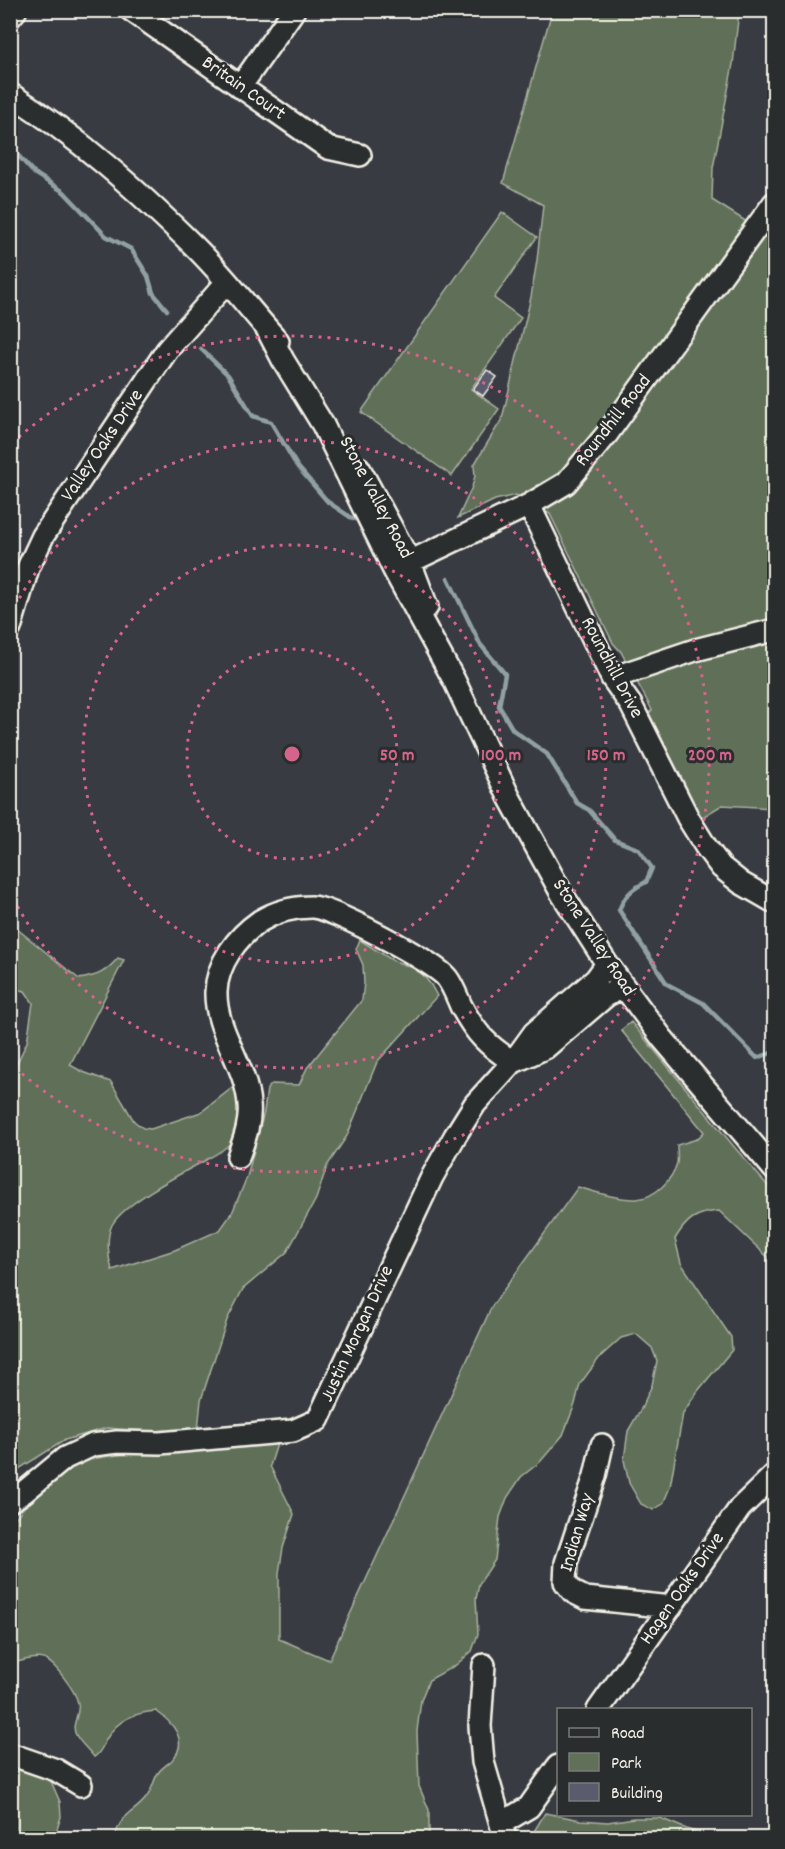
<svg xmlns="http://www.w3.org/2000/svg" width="785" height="1849" viewBox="0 0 785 1849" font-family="Dekko,sans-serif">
  <rect width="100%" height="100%" fill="#383b41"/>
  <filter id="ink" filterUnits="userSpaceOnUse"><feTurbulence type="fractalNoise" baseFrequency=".0167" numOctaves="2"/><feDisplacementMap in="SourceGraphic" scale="12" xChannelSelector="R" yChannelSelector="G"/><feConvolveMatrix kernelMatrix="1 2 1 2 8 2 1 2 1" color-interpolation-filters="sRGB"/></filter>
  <g filter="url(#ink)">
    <path fill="#607059" stroke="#aab0a0" stroke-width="1.5" d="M552 11H739L733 64 713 168 712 200 747 222 770 235 774 229V667L769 692 774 701V808L722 805 701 818 649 713 652 710 621 652 613 643 550 514 516 495 495 500 458 518 472 487 475 476 474 465 502 419 531 297 537 260 543 205 503 183Z
      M502 212 537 237 494 298 521 318 471 389 499 409 452 476 361 412Z
      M11 924 79 979C98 976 106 972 118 958L124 960 70 1065 83 1072 111 1082 134 1121 143 1128 151 1129 201 1112 236 1085C238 1100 242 1115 238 1130 234 1145 218 1153 206 1160 182 1173 124 1203 112 1225 106 1237 108 1257 112 1270L175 1250 220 1230 232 1213 247 1177 264 1112 267 1089 272 1084 299 1085 307 1068 362 1000 364 983 363 965 356 949 360 940 392 960 419 970 431 985 437 996 377 1062 347 1136 327 1166 316 1199 287 1252 243 1289 227 1320 201 1400 198 1430 146 1431 107 1428 65 1440 11 1474 10 1078 27 1042 33 1003 25 991 11 988Z
      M631 1022 736 1149 774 1193V1263L719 1211C695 1213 687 1219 675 1239L681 1263 731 1337 732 1350 697 1392 683 1413 670 1487 663 1504 653 1510 641 1504 629 1483 624 1460 628 1431 642 1407 652 1385 657 1361 652 1348 636 1334 621 1338 600 1357 580 1384 575 1404 563 1435 540 1462 521 1477 507 1498 500 1517 495 1560 479 1584 476 1599 478 1634 472 1651 456 1665 429 1680 421 1700 417 1731 419 1786 429 1810V1838H115C120 1813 134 1814 146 1798 152 1791 153 1781 158 1773 162 1767 167 1765 172 1760 190 1741 172 1722 156 1711 135 1713 118 1719 107 1738 102 1746 102 1752 94 1757 89 1750 80 1743 76 1735 70 1724 81 1714 78 1703 76 1692 54 1661 43 1659 34 1656 20 1662 11 1663V1521L16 1517 33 1496 78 1461 123 1454 278 1441 270 1466 294 1514 283 1548 279 1573V1639L329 1660 492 1306 578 1187C595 1192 619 1200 637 1199 655 1197 672 1181 677 1163 678 1158 677 1150 677 1145L697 1139 704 1132 621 1030Z
      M10 1764 29 1769 50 1779 60 1802 61 1817 54 1838H11Z
      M545 1813 581 1820 608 1822 634 1818H660L689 1830 710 1836 738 1838H530Z"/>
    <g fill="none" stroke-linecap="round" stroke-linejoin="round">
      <path stroke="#91a1a2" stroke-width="4.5" d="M10 149 15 152 34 173 64 192 106 236 131 249 148 276 153 293 167 310
        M201 349 228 375 253 416 271 422 297 466 328 502 353 519
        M448 578 480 644 505 674 499 706 513 730 547 754 577 803 589 810 615 840 638 849 652 868 646 882C632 889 625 895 619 910L667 984 703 1003 757 1058 774 1052"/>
    </g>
    <path fill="#5a5b6d" stroke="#f4f1e8" stroke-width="1.5" d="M487 370 497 377 483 396 473 389Z"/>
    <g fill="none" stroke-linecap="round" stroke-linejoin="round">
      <defs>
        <path id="minor" d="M131 10 328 148 360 155
          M10 17 16 10
          M240 87 294 10
          M10 94C77 136 137 190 193 245 224 275 249 309 278 341
          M268 331 283 360 323 425 394 570 454 680 509 797 562 894 607 964 662 1038 774 1169
          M359 468 410 562 427 607
          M529 505 612 678 631 705 688 818 706 847 721 867 741 883 774 902
          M399 567 529 505 566 483 607 434 774 203
          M10 628 28 568 43 536 167 350 227 282
          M612 678 695 650 774 630
          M516 1061 545 1048 607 995 624 987
          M238 1157C244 1140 251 1123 249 1104 246 1064 215 1032 216 992 217 963 237 937 260 921 275 912 294 907 312 907 331 907 435 962 447 978 453 986 457 997 461 1006 476 1034 487 1045 513 1062
          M602 1445 595 1476 566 1563 565 1582 573 1592 585 1598 671 1607
          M10 1501 24 1492 65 1458 93 1445 117 1442 160 1443 293 1431 318 1420 432 1177 455 1136 475 1104 513 1062 534 1033 596 979 607 964
          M484 1665 480 1726 483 1762 505 1838
          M598 1710 740 1508 774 1475
          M10 1754 56 1770 81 1785
          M502 1823 529 1807 558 1766"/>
      </defs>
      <use href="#minor" stroke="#f4f1e8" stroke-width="26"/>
      <use href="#minor" stroke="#2a2d2e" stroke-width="21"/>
    </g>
  </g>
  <g fill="none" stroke="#d4648c" stroke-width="3" stroke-dasharray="3 6">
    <circle cx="292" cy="754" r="105"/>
    <circle cx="292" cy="754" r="209"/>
    <path d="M11 614A314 314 0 1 1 11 894"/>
    <path d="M12 443A418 418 0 1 1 12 1065"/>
  </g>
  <g text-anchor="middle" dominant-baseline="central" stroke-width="6" stroke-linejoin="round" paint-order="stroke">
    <g font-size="20" fill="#f4f1e8" stroke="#2a2d2e">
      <text transform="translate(243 89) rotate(35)">Britain Court</text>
      <text transform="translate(614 421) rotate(-52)">Roundhill Road</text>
      <text transform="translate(103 446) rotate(-56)">Valley Oaks Drive</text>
      <text transform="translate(375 498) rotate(62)">Stone Valley Road</text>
      <text transform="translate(611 668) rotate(62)">Roundhill Drive</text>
      <text transform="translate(593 938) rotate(57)">Stone Valley Road</text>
      <text transform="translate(358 1334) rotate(-65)">Justin Morgan Drive</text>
      <text transform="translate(578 1533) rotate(-74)">Indian Way</text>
      <text transform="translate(683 1589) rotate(-55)">Hagen Oaks Drive</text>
    </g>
  </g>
  <circle cx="292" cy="754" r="9" fill="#d4648c" stroke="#2a2d2e" stroke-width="3"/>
  <g font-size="18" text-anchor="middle" font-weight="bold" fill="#d4648c" stroke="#2a2d2e" stroke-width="6" stroke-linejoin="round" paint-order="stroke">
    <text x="397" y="760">50 m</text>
    <text x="501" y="760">100 m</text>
    <text x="606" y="760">150 m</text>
    <text x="710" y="760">200 m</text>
  </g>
  <rect width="785" height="1849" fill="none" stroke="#2a2d2e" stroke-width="36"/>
  <rect x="18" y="18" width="749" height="1813" fill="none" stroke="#f4f1e8" stroke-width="2" filter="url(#ink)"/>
  <rect x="557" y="1708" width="195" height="108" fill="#2a2d2e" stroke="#7b7b78" stroke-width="1.5"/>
  <rect x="569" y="1728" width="30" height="9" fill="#2a2d2e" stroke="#7b7b78" stroke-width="1.5"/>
  <text x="611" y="1738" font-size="18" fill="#f4f1e8">Road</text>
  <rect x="569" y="1753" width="30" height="18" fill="#607059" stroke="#7b7b78" stroke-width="1.5"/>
  <text x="611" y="1768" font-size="18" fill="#f4f1e8">Park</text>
  <rect x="569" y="1783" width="30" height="18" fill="#5a5b6d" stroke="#7b7b78" stroke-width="1.5"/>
  <text x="611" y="1798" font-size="18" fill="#f4f1e8">Building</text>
</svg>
